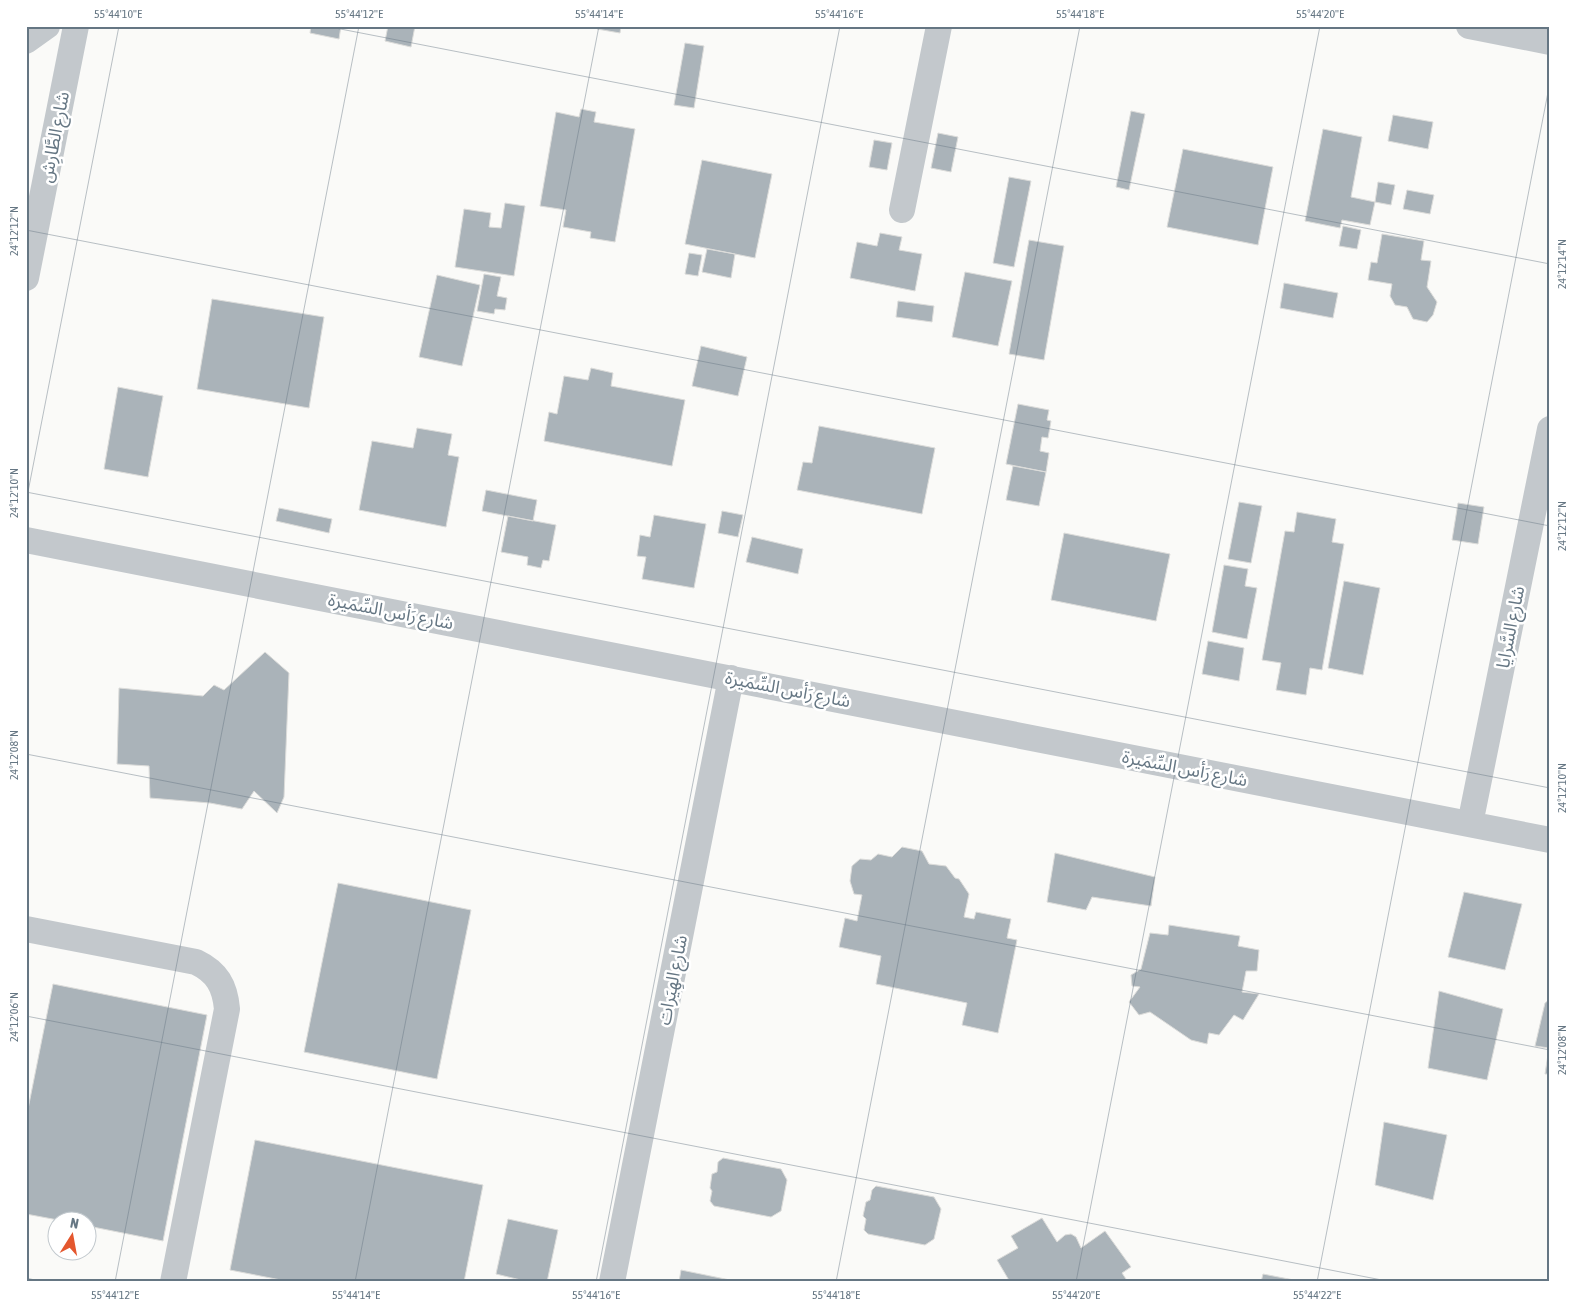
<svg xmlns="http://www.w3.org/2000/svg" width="1576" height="1308" viewBox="0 0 1576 1308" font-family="'Asap Condensed','Noto Sans Arabic',sans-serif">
  <rect width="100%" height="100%" fill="#fafaf8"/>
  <path fill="#aab3b9" stroke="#dcdcda" d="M311 26H341L339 39 310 33Z
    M388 26H415L411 47 385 41Z
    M598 26H621L620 33 597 29Z
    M685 43 704 46 694 108 674 105Z
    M581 109 596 112 594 122 635 129 615 242 590 238 591 232 563 227 566 210 540 206 556 112 579 117Z
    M1131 111 1145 114 1129 190 1116 187Z
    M1393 115 1433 122 1428 149 1388 141Z
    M1323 129 1362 137 1351 197 1375 202 1370 225 1342 220 1340 228 1305 221Z
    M938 133 958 137 951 172 931 168Z
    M874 140 892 143 887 170 869 167Z
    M1183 149 1273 167 1258 245 1167 227Z
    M702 160 772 174 755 258 685 244Z
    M1009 177 1031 181 1014 267 993 263Z
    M1378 182 1395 185 1391 205 1375 202Z
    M1407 190 1434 195 1430 214 1403 209Z
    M505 203 525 206 514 276 455 267 464 209 491 213 489 227 501 228Z
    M1343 226 1361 230 1357 249 1339 246Z
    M880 233 902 237 899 250 922 254 915 291 850 278 857 242 877 246Z
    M1382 234 1424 241 1421 260 1431 261 1427 287 1437 302 1433 315 1427 322 1413 319 1407 307 1395 305 1390 296 1392 284 1368 280 1371 262 1377 263Z
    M1029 240 1064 246 1044 360 1009 354Z
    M707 249 735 254 731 278 702 272Z
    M689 253 702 255 698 276 685 274Z
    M965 272 1012 281 998 346 952 337Z
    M484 274 501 277 497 296 507 298 505 310 495 309 494 314 477 311Z
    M437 275 480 285 462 366 419 357Z
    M1284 283 1338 293 1333 318 1280 308Z
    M212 299 324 317 309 408 197 389Z
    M898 301 934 306 932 322 896 317Z
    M701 346 747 357 738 396 692 386Z
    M591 368 613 373 611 386 685 400 672 466 544 441 549 412 557 414 564 376 588 380Z
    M118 387 163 396 148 477 104 469Z
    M1018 404 1049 410 1047 420 1051 421 1048 438 1042 437 1040 451 1049 453 1046 472 1006 464Z
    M819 426 935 448 922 514 797 490 803 462 812 463Z
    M417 428 452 434 448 455 459 457 446 527 359 510 372 441 413 448Z
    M1013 466 1046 472 1039 506 1006 500Z
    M486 490 537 500 533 521 482 511Z
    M1239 502 1262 506 1251 563 1228 559Z
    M1458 503 1484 507 1478 544 1452 540Z
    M279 508 332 519 329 533 276 521Z
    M722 511 743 515 738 537 718 533Z
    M1297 512 1336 519 1332 542 1344 544 1322 670 1310 668 1306 695 1276 690 1281 663 1262 660 1285 531 1294 532Z
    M654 515 706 524 694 588 642 579 646 557 637 556 640 535 650 537Z
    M508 516 556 525 549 561 543 560 541 568 527 565 528 557 501 552Z
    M1064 533 1170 554 1156 621 1051 600Z
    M752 537 803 549 798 574 746 562Z
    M1224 565 1248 569 1245 586 1257 588 1247 639 1212 632Z
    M1344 581 1380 588 1363 675 1328 668Z
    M1208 641 1244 648 1239 681 1202 674Z
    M265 652 289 673 284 797 277 813 254 791 242 809 210 803 150 798 149 766 117 764 119 688 203 696 214 685 224 690Z
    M902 847 922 851 929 864 946 866 955 878 959 879 969 894 964 917 974 919 976 912 1011 919 1007 938 1017 940 998 1033 962 1025 967 1003 876 984 881 956 839 947 845 918 857 921 862 895 854 894 850 881 852 866 860 859 871 860 878 854 892 857Z
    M1055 853 1155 877 1151 906 1092 897 1086 910 1047 902Z
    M338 883 471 910 437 1079 304 1052Z
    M1464 892 1522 904 1505 970 1448 957Z
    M1169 925 1240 936 1238 946 1259 950 1257 971H1246L1242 992 1259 994 1243 1020 1234 1015 1219 1035 1209 1033 1207 1044 1191 1040 1150 1012 1139 1015 1129 1002 1140 987 1132 986 1131 975 1141 969 1150 933 1168 935Z
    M53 984 207 1015 163 1241 88 1226V1220H58L26 1214V1119Z
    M1439 991 1503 1009 1487 1080 1428 1068Z
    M1550 999V1074H1545L1549 1048 1535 1046 1545 1003Z
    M1384 1122 1447 1135 1433 1200 1375 1185Z
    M255 1140 483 1185 464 1282H291L230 1270Z
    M723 1158 781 1169 787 1180 781 1211 771 1217 714 1206 710 1201 712 1191 710 1188 712 1174 717 1172 718 1162Z
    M876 1186 934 1197 941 1209 934 1239 925 1245 868 1234 864 1230 866 1219 863 1216 866 1202 870 1200 872 1190Z
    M1042 1218 1057 1242 1065 1235 1071 1234 1076 1237 1081 1248 1105 1231 1131 1267 1122 1273 1128 1282H1010L997 1260 1018 1248 1011 1236Z
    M508 1219 558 1230 547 1282H529L496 1274Z
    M681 1270 740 1282H679Z
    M1263 1274 1304 1282H1261Z"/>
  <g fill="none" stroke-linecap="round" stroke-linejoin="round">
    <path stroke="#c3c8cc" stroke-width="26" d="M1469 26 1550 42
      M26 41 47 26
      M902 210 939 26
      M26 278 76 26
      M26 540 1550 840
      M1470 824 1550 429
      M26 929 196 962C217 972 225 986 227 1009L173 1282
      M612 1282 731 678"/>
  </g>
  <path fill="none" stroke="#657683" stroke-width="1" stroke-opacity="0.45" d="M325 26 1550 264M26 230 1550 526M26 492 1550 788M26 502 119 26M26 754 1550 1050M26 1016 1392 1282M26 1278 44 1282M115 1282 359 26M355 1282 599 26M596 1282 840 26M836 1282 1080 26M1076 1282 1320 26M1317 1282 1550 82"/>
  <g text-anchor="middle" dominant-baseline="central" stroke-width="5" stroke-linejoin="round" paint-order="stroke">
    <g font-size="18" fill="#657683" stroke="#fff">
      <text transform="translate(54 137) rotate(-79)">شارع الطَّارِش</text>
      <text transform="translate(391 611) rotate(11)">شارع رَأس السِّمَيرة</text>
      <text transform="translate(1510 627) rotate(-79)">شارع السَّرايا</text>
      <text transform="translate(788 689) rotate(11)">شارع رَأس السِّمَيرة</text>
      <text transform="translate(1185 768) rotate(11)">شارع رَأس السِّمَيرة</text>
      <text transform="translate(672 980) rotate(-79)">شارع الهِيَرات</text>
    </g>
  </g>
  <rect width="1576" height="1308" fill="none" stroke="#ffffff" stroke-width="55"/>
  <g transform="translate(72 1236) rotate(11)"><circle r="24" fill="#ffffff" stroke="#c1c8cd"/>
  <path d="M0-4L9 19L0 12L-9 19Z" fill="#e4572e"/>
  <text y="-8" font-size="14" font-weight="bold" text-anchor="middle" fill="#657683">N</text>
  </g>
  <rect x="28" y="28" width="1520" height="1252" fill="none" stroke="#657683" stroke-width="2"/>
  <g font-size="12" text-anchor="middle" fill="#657683">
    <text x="118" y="18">55°44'10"E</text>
    <text x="359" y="18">55°44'12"E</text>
    <text x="599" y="18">55°44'14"E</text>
    <text x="839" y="18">55°44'16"E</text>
    <text x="1080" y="18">55°44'18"E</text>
    <text x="1320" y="18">55°44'20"E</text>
    <text transform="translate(14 231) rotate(-90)" y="4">24°12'12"N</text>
    <text transform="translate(1562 264) rotate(-90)" y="4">24°12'14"N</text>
    <text transform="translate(14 493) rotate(-90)" y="4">24°12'10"N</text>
    <text transform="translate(1562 526) rotate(-90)" y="4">24°12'12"N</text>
    <text transform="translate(14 755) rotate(-90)" y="4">24°12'08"N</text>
    <text transform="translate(1562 788) rotate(-90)" y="4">24°12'10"N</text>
    <text transform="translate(14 1017) rotate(-90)" y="4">24°12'06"N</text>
    <text transform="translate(1562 1050) rotate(-90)" y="4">24°12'08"N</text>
    <text x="115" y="1299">55°44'12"E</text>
    <text x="356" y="1299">55°44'14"E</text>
    <text x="596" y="1299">55°44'16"E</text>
    <text x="836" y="1299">55°44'18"E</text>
    <text x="1076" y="1299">55°44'20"E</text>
    <text x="1317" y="1299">55°44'22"E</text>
  </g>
</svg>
